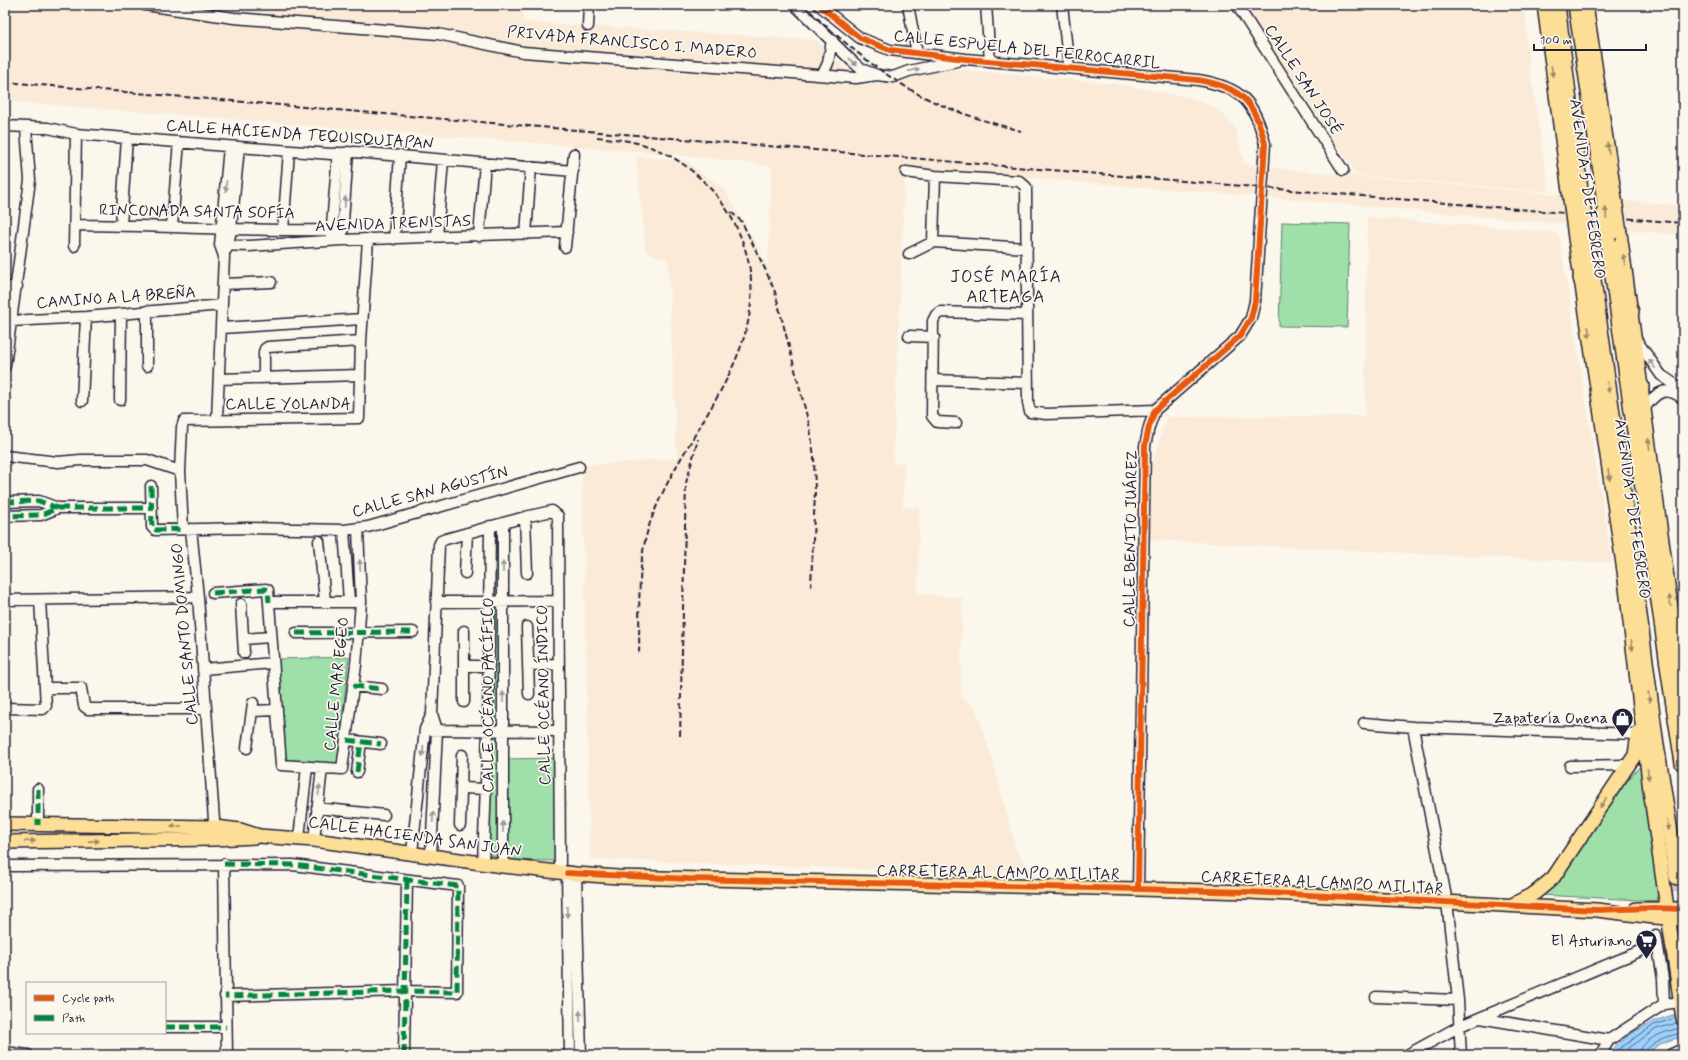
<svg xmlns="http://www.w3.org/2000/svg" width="1688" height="1060" viewBox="0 0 1688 1060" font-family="Mynerve,sans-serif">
  <rect width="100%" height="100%" fill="#fbf7ec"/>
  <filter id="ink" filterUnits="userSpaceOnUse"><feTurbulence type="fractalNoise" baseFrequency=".025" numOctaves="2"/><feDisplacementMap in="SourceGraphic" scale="8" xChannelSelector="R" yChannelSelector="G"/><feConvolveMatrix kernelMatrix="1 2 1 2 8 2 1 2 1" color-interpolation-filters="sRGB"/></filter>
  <g filter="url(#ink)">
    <path fill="#faead7" d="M5 5H523V22L816 40 864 86 952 69 1117 84 1188 97 1216 108 1235 127 1244 164 1290 170 1683 206V235L1289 199 905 168 893 463H905L902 508 919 507 918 594 962 598 961 697 976 709 994 765 1017 853 1036 875 590 859 582 466 677 458 668 259 646 252 636 156 685 161 724 189 768 266 772 168 768 165 672 154 5 101Z
      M1244 5H1525L1528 58 1549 192 1357 175Z
      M1367 217 1549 232 1559 235 1612 563 1150 540 1152 465 1167 417 1365 416Z"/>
    <path fill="#9fe0aa" stroke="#608172" d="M1282 222 1350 224 1347 327 1279 326Z
      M499 527 500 856 487 855 492 528Z
      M349 657 337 765 285 761 278 659Z
      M555 758V861L507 860V759Z
      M1641 765 1662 901 1539 895 1607 805Z"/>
    <path fill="#9dd1fb" stroke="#6c8bae" d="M1683 1013V1037L1673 1039 1658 1045 1646 1055H1608C1624 1034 1657 1017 1683 1013Z"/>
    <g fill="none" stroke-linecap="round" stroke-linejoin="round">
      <path stroke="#536888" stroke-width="1" d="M1613 1055 1616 1051 1654 1025 1675 1018
        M1619 1055 1656 1029 1677 1023
        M1639 1055C1640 1039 1670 1029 1683 1028
        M1644 1055C1646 1043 1672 1034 1683 1033"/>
      <path stroke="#d0ccc9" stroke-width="15" stroke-dasharray="15 8" stroke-linecap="butt" d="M1677 877 1683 930"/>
      <defs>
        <path id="minor" d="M145 5 234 18 438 34 523 52 856 78 877 75
          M795 5 852 61 861 69 877 75 893 77 909 71 957 61
          M819 5 860 38 890 50 966 59 1198 80C1241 87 1255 101 1265 144
          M908 5 917 53
          M986 5 990 61
          M1062 5 1069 68
          M1237 5 1343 170
          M588 26 589 5
          M823 74 828 63 832 40
          M5 126 48 128 76 134 239 147 331 154 355 152 573 171
          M906 172 935 176 1019 181 1026 187 1028 403 1030 412 1046 414 1155 410
          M75 225C164 225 253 232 343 230
          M121 225 127 138
          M172 226 179 142
          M283 230 289 151
          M526 234 531 167
          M342 235 348 152
          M437 236 443 160
          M479 236 485 163
          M331 237 338 153
          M394 239 400 155
          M933 242 1027 248
          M933 242 935 176
          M220 245 249 246 342 240 567 232
          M74 246 76 134
          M565 247 574 154
          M226 250 228 246 231 229 239 147
          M909 254 933 242
          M223 284 271 282
          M5 288 17 286
          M11 321 86 317 222 305
          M222 328 362 319
          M909 336 934 337
          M1635 338 1661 375 1683 390
          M5 366 30 180 26 128
          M147 366V311
          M264 377V352L265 349 268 347 361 341
          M219 379 360 375
          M933 380 1028 383
          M120 400 121 314
          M82 401 86 317
          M1644 409C1655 393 1666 384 1683 399
          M217 419 224 256 220 245 229 147
          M956 423 937 422 932 416 933 321 936 315 941 312 1027 315
          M5 456 58 462 81 460H147L180 471
          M151 486 152 527 155 530 248 528 344 530 368 527 579 467
          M5 502 39 501 58 508 41 515 5 516
          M58 508H152
          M525 517 527 573
          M183 529 180 471 182 427 184 421 359 418 361 341 368 240
          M191 529 198 597 215 834
          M344 530 349 601
          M319 541 325 601
          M465 573 467 533
          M213 593 266 589 268 590 281 765 342 769 356 665 361 602 358 529
          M5 600 198 597
          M269 602H361
          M436 602 558 601
          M241 604 244 653
          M527 627 529 694
          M296 633 413 632
          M243 639 271 637
          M528 665 558 664
          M464 666H489
          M203 669 273 663
          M353 686 382 689
          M45 688H81L84 706 88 709H206
          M464 702V631
          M5 708 43 709 46 706 40 600
          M252 711 277 710
          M1364 723 1413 727 1638 734
          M1413 727 1447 902 1458 1000 1461 1055
          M431 730 559 731
          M347 740 381 744
          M247 748 253 703
          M1570 766 1628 765
          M357 772 361 742
          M462 788 486 789
          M38 789V825
          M317 808 384 815
          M460 825 462 755
          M299 838 307 767
          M314 840 322 768
          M412 853 425 729 432 714 439 545 441 541 446 539 525 517 552 511 558 516 560 873
          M431 856 437 730 432 714
          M224 864 227 1055
          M483 864 488 730 490 526
          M5 866 293 865 458 886 457 992 405 991 225 996
          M503 866V523
          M567 873 570 1055
          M576 874 581 1055
          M1138 889 1145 446 1149 427 1155 410 1240 336 1251 318 1255 301
          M1656 935 1663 979 1664 1004
          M1376 997 1458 1000
          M1480 1018 1609 1040
          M165 1027H226
          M5 1052 28 1055
          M404 1055 407 880
          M1407 1055 1460 1026 1657 944
          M1600 1055 1609 1040 1664 1004 1681 1002
          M1670 1055 1683 1049"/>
        <path id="major" d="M1544 5 1568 184
          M1586 5 1613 185
          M1620 233 1683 695
          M1575 238 1624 571 1650 790 1683 1019
          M5 824 215 827 240 830 259 836 314 840 503 866 576 874 618 877 1138 889 1249 892 1597 910 1654 917 1683 919
          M5 842 215 839 255 837
          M1512 905 1535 893 1553 878 1635 755 1638 734
          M1636 909H1683"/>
        <path id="highway" d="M1557 5 1579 182
          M1576 5 1603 185
          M1587 238 1621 477 1655 738 1677 877
          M1608 241 1671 686 1683 763
          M1581 278 1590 304
          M1620 283 1631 312
          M1639 414 1641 386"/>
      </defs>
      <use href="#minor" stroke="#22223b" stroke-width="13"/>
      <use href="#major" stroke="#22223b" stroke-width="16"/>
      <use href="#highway" stroke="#22223b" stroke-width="18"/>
      <use href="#minor" stroke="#fbf7ec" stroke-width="10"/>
      <use href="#major" stroke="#fdde96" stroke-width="13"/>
      <use href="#highway" stroke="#fdde96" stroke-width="15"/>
      <path stroke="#22223b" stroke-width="2" stroke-dasharray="6 3" stroke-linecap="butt" d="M803 5C842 41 884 78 932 101 961 114 991 123 1021 131
        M5 82 1683 223
        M597 137C616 139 636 141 653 148 683 159 710 184 727 210 801 331 687 417 650 523 636 564 640 612 639 655
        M731 212 742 222 765 269 775 292 810 428 814 457 815 492 811 587
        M680 736 686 483 698 439"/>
      <defs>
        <path id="minor-bridge" d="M1255 301 1265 144"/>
        <path id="major-bridge" d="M1568 184 1575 238
          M1613 185 1620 233"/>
        <path id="highway-bridge" d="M1579 182 1587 238
          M1603 185 1608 241"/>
      </defs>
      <use href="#minor-bridge" stroke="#22223b" stroke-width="13" stroke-linecap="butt"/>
      <use href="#major-bridge" stroke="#22223b" stroke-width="16" stroke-linecap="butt"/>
      <use href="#highway-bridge" stroke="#22223b" stroke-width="18" stroke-linecap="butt"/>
      <use href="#minor-bridge" stroke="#fbf7ec" stroke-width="10"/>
      <use href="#major-bridge" stroke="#fdde96" stroke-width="13"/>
      <use href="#highway-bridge" stroke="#fdde96" stroke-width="15"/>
      <path stroke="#00873e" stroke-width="5" stroke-dasharray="10 5" stroke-linecap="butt" d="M151 486 152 528 156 530 183 529
        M5 502 39 501 58 508 41 515 5 516
        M58 508H152
        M213 593 266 589 268 590 269 602
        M296 633 413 632
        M353 686 382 689
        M347 740 381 744
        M357 772 361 742
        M38 789V825
        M224 864 293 865 458 886 457 992 405 991 225 996
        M165 1027H226
        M404 1055 407 880"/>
      <defs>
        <path id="cycleway" d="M819 5 860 38 890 50 966 59 1198 80C1241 87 1255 101 1265 144L1255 301 1251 318 1240 336 1155 410 1149 427 1145 446 1138 889
          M567 873 689 879 1138 889 1249 892 1597 910 1653 908 1683 909"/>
      </defs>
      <use href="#cycleway" stroke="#fbf7ec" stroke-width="8"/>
      <use href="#cycleway" stroke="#e8590c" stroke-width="6"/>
    </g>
    <defs><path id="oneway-solid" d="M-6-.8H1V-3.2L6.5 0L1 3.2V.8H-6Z"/></defs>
    <g fill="#99979c">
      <use href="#oneway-solid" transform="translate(853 62) rotate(43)"/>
      <use href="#oneway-solid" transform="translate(914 70) rotate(-13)"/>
      <use href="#oneway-solid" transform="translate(226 186) rotate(95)"/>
      <use href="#oneway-solid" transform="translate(345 202) rotate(-86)"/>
      <use href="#oneway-solid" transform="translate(1652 364) rotate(-126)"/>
      <use href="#oneway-solid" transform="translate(360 565) rotate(-93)"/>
      <use href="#oneway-solid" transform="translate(503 567) rotate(-90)"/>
      <use href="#oneway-solid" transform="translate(503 697) rotate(-90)"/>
      <use href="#oneway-solid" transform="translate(423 751) rotate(96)"/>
      <use href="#oneway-solid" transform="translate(319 790) rotate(-84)"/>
      <use href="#oneway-solid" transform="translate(433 817) rotate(-87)"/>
      <use href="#oneway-solid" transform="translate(503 827) rotate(-90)"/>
      <use href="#oneway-solid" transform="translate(567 912) rotate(89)"/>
      <use href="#oneway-solid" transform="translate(580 1016) rotate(-92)"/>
    </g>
    <g fill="#9a896d">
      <use href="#oneway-solid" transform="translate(1552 71) rotate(83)"/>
      <use href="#oneway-solid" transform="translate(1608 148) rotate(-99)"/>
      <use href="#oneway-solid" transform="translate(1606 213) rotate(-95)"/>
      <use href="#oneway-solid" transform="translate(1624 260) rotate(-98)"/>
      <use href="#oneway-solid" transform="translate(1589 332) rotate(82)"/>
      <use href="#oneway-solid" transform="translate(1608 387) rotate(82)"/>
      <use href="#oneway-solid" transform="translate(1649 444) rotate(-97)"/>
      <use href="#oneway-solid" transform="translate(1609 475) rotate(81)"/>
      <use href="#oneway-solid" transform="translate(1670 601) rotate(-98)"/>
      <use href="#oneway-solid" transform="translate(1632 645) rotate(83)"/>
      <use href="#oneway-solid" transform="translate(1649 697) rotate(82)"/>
      <use href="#oneway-solid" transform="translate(1648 774) rotate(83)"/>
      <use href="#oneway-solid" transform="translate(1603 803) rotate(124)"/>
      <use href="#oneway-solid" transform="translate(1668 825) rotate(81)"/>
      <use href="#oneway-solid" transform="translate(176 826) rotate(-179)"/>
      <use href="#oneway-solid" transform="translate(30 841) rotate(-1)"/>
      <use href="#oneway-solid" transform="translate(94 841) rotate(-1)"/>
    </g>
  </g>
  <defs>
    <symbol id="shop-pin" viewBox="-11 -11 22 30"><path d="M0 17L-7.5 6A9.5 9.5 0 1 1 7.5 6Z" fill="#22223b" stroke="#fbf7ec"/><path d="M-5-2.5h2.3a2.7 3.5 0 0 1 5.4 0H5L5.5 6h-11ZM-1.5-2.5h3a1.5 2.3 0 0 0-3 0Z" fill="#fff"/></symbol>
    <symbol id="supermarket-pin" viewBox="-11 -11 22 30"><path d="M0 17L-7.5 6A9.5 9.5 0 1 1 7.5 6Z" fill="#22223b" stroke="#fbf7ec"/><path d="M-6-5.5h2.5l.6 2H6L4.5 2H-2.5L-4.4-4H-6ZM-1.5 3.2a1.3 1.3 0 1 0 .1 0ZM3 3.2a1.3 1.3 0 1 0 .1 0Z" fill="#fff"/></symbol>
  </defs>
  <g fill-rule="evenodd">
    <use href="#shop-pin" x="1610" y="706" width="25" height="34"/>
    <use href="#supermarket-pin" x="1634" y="928" width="25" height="34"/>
  </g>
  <g text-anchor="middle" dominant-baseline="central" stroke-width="3.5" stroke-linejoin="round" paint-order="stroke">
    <g font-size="16" fill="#22223b" stroke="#fbf7ec">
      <text transform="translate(632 43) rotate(5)">PRIVADA FRANCISCO I. MADERO</text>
      <text transform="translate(1027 50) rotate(6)">CALLE ESPUELA DEL FERROCARRIL</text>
      <text transform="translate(1303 80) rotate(57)">CALLE SAN JOSÉ</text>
      <text transform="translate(300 135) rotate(4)">CALLE HACIENDA TEQUISQUIAPAN</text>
      <text transform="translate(1587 189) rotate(82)">AVENIDA 5 DE FEBRERO</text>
      <text transform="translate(197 212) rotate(1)">RINCONADA SANTA SOFÍA</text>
      <text transform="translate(393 224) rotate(-2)">AVENIDA TRENISTAS</text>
      <text transform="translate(116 298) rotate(-4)">CAMINO A LA BREÑA</text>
      <text x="288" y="404">CALLE YOLANDA</text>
      <text transform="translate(430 492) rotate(-15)">CALLE SAN AGUSTÍN</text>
      <text transform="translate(1632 509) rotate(82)">AVENIDA 5 DE FEBRERO</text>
      <text transform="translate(1131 539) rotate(-89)">CALLE BENITO JUÁREZ</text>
      <text transform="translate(185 634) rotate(-95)">CALLE SANTO DOMINGO</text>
      <text transform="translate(337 684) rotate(-84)">CALLE MAR EGEO</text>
      <text transform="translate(488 695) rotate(-90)">CALLE OCÉANO PACÍFICO</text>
      <text transform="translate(544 695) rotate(-91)">CALLE OCÉANO ÍNDICO</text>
      <text transform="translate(415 837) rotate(8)">CALLE HACIENDA SAN JUAN</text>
      <text transform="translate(998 873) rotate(1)">CARRETERA AL CAMPO MILITAR</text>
      <text transform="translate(1322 883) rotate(3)">CARRETERA AL CAMPO MILITAR</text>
    </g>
    <g font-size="16" fill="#22223b" stroke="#fbf7ec" text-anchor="end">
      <text x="1608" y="718">Zapatería Onena</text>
      <text x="1632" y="941">El Asturiano</text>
    </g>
    <g font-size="17" letter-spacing="1" fill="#22223b" stroke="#fbf7ec">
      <text x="1006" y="277">JOSÉ MARÍA<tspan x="1006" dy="20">ARTEAGA</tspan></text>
    </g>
  </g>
  <rect width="1688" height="1060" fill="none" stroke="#fbf7ec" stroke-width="20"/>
  <rect x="10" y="10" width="1668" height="1040" fill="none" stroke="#22223b" stroke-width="1.5" filter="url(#ink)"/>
  <rect x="26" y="982" width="140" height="52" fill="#fbf7ec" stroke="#a4a2a5"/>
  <rect x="34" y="995" width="20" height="6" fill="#e8590c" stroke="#a4a2a5"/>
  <text x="62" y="1002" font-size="12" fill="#22223b">Cycle path</text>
  <rect x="34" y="1015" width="20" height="6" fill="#00873e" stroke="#a4a2a5"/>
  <text x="62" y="1022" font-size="12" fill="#22223b">Path</text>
  <path d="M1534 44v6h112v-6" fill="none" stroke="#22223b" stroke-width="2"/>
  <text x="1540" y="44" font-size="12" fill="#22223b" stroke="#fbf7ec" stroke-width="3" paint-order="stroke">100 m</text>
</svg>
